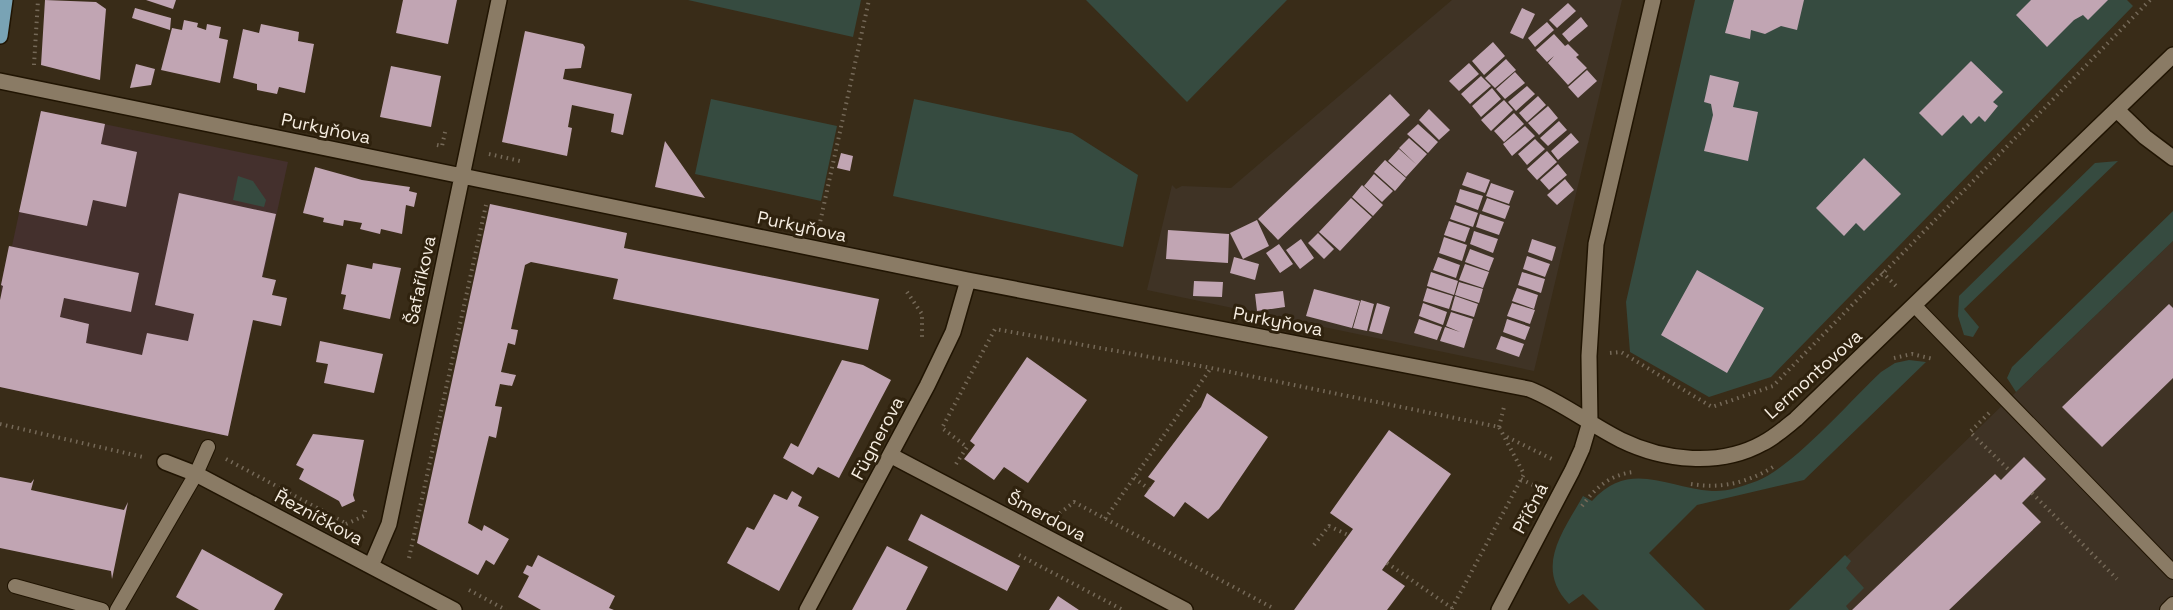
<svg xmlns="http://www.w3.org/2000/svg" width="2173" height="610" viewBox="0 0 2173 610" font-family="'Space Grotesk',sans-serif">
  <rect width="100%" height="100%" fill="#392c18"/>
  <path fill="#3f3325" d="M1452 0H1622L1534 371 1147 290 1172 185 1176 189 1182 186 1231 188Z
    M2173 241V610H1792L2016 392Z"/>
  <path fill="#44302d" d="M41 111 288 162 228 436 0 387 1 285 9 246H12Z"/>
  <path fill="#364b40" d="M688 0H861L853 37Z
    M1086 0H1287L1187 102Z
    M1695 0H2127L2133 6 1771 377 1709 397 1630 352 1626 302Z
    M711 99 837 126 821 201 695 174Z
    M914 99 1072 133 1138 175 1123 247 893 196Z
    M2118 161 1964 309 1979 327 1973 337 1964 335 1958 316 1959 296 2095 163Z
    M238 176 253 181 266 200 264 207 233 200Z
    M2173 211V241L2016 392 2007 378 2012 367Z
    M1909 360 1926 362 1804 480 1697 505 1649 553 1705 610H1599L1583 594 1569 604C1534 567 1563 532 1583 496L1592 501C1630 459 1666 488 1712 491 1727 492 1743 486 1757 481 1794 466 1850 401 1881 372L1895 363Z
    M1845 555 1851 561 1846 568 1864 588 1846 606 1849 610H1789Z"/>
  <path fill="#c1a5b3" d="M45 0 96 2 106 9 100 80 41 65Z
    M146 0H176L173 9Z
    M403 0H457L448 44 396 33Z
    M1734 0H1804L1797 30 1781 26 1765 34 1751 30 1750 39 1725 33Z
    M2031 0H2108L2088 20 2083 15 2074 20 2047 47 2016 15Z
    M1568 3 1576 11 1557 28 1549 20Z
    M135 8 171 18 170 30 132 18Z
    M1522 8 1535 14 1523 39 1510 33Z
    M1581 17 1588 26 1569 42 1562 34Z
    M184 20 198 23 197 27 206 30 207 24 221 27 219 38 228 40 220 83 161 70 172 28 182 30Z
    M1547 22 1554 30 1535 47 1528 38Z
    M261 24 299 32 298 41 314 44 305 93 279 87 277 94 257 90V84L233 78 243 29 259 33Z
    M525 31 583 44 585 47 581 68 565 69 563 79 632 94 623 135 611 132 614 114 572 105 568 127 572 128 567 156 502 142Z
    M1554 34 1565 46 1568 44 1579 55 1576 57 1587 68 1568 85 1548 63 1554 56 1547 62 1536 50Z
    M1493 42 1505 56 1484 75 1472 61Z
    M1506 59 1516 70 1495 88 1485 78Z
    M1971 61 2003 92 1993 102 1998 106 1985 122 1979 116 1971 124 1963 115 1942 136 1919 113Z
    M1469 63 1479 74 1459 91 1449 81Z
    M136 64 155 69 151 85 130 88Z
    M391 66 441 76 431 127 380 117Z
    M1587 70 1597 81 1578 98 1568 87Z
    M1515 72 1525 83 1505 99 1496 89Z
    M1710 75 1739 82 1733 107 1758 112 1748 161 1704 151 1713 115 1711 104 1704 102Z
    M1481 76 1491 86 1470 104 1461 94Z
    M1527 86 1535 94 1516 111 1508 102Z
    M1492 88 1501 99 1481 117 1472 106Z
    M1390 94 1410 115 1278 240 1258 219Z
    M1538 96 1546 105 1527 122 1519 113Z
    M1504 100 1513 110 1491 131 1481 120Z
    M1548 106 1558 118 1539 135 1528 123Z
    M1429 109 1450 130 1439 140 1419 120Z
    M41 111 105 124 101 144 137 152 126 207 93 200 87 226 19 212Z
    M1514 113 1524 124 1504 142 1494 131Z
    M1559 121 1567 130 1548 146 1540 138Z
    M1418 124 1438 142 1428 153 1407 134Z
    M1525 126 1535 136 1512 156 1503 144Z
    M1571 133 1579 142 1558 160 1551 151Z
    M1409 138 1427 154 1417 165 1399 148Z
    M1535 139 1545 149 1527 165 1518 154Z
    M665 141 705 198 655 187Z
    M1399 149 1417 165 1406 177 1388 161Z
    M1547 151 1557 162 1537 180 1527 169Z
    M841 153 853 156 850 171 837 168Z
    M1864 158 1901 194 1864 231 1856 223 1844 236 1816 208Z
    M1385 160 1406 178 1395 191 1374 172Z
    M1558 164 1567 175 1549 190 1540 180Z
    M315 167 362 180 410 187 409 191 417 193 414 207 406 205 402 234 381 229 380 234 360 229 362 223 344 220 343 226 323 222 324 218 303 213Z
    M1467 172 1490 180 1485 193 1462 185Z
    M1374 174 1393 191 1382 202 1364 186Z
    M1565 179 1574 190 1557 205 1547 195Z
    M1491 183 1514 191 1509 204 1486 196Z
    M1362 185 1383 205 1373 216 1352 197Z
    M1460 189 1483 196 1478 210 1456 202Z
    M179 193 276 214 262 277 276 280 272 295 287 298 281 326 253 320 228 436 0 387V300L3 286 1 285 9 246 139 273 131 312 64 298 60 317 89 324 86 343 142 355 147 333 188 341 194 314 155 305Z
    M1351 198 1372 217 1340 251 1319 232Z
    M1487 198 1510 206 1505 219 1482 211Z
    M490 204 627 233 624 248 879 299 868 350 613 299 618 279 531 262 525 265 511 329 518 330 515 345 508 343 501 372 516 375 512 386 500 384 495 406 502 407 496 438 489 436 468 523 482 531 484 525 509 539 494 565 486 560 478 575 417 543Z
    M1455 205 1478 213 1473 227 1450 219Z
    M1480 214 1504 222 1499 235 1476 227Z
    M1257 220 1269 246 1243 259 1230 233Z
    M1449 221 1470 228 1465 242 1444 235Z
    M1168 230 1229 234 1228 263 1166 259Z
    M1474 231 1498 239 1493 253 1470 244Z
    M1318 233 1334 249 1324 259 1308 243Z
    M1444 237 1467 245 1462 261 1439 253Z
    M1301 239 1314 258 1300 269 1286 250Z
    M1532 239 1556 247 1552 261 1528 252Z
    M1279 244 1293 264 1280 273 1266 253Z
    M1470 249 1494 258 1489 271 1465 262Z
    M1527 256 1550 264 1545 277 1523 269Z
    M1234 257 1259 264 1255 280 1230 273Z
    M1438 257 1460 265 1456 278 1433 270Z
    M373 263 401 268 390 319 343 309 346 295 341 294 347 264 372 269Z
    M1465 264 1489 272 1483 288 1459 280Z
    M1697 270 1764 308 1727 373 1661 335Z
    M1431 272 1458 281 1454 295 1427 286Z
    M1522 272 1545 279 1541 293 1518 285Z
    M1194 281 1223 282 1222 297 1193 296Z
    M1459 282 1483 289 1479 303 1455 295Z
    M1427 288 1453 296 1449 309 1423 301Z
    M1517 288 1538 295 1534 309 1512 301Z
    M1314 289 1360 301 1352 328 1306 316Z
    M1283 291 1285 307 1257 311 1255 294Z
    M1455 296 1478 304 1474 317 1451 310Z
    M1361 300 1374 304 1367 331 1353 328Z
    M1377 303 1390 307 1382 334 1369 331Z
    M1423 303 1447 312 1443 325 1419 316Z
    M1512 303 1535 310 1530 324 1507 316Z
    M2169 304 2173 308V378L2102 447 2062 407Z
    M1451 312 1473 319 1464 348 1440 341 1445 327 1460 332 1446 326Z
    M1419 319 1442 327 1437 340 1414 333Z
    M1507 319 1530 327 1525 340 1503 332Z
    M1501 336 1524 344 1519 357 1496 349Z
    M320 341 383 354 374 393 324 383 328 364 316 362Z
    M1027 357 1087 400 1028 483 1004 467 994 480 964 459 975 445 970 441Z
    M842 360 863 365 891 380 839 478 818 467 813 475 783 458 791 443 798 447Z
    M1207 393 1268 437 1219 509 1208 519 1185 502 1174 517 1144 496 1155 481 1148 477 1201 407Z
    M1389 430 1451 474 1382 570 1405 586 1387 610H1294L1353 529 1330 513Z
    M313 434 364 440 353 495 355 501 342 507 339 501 299 479 304 469 296 465Z
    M2024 457 2046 479 2022 503 2041 522 1949 610H1852L1995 474 2001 480Z
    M0 477 31 483 34 479 31 490 124 510 128 502 112 579 111 571 0 548Z
    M792 491 802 497 798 506 819 517 779 591 727 563 747 527 754 530 774 494 787 500Z
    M921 514 1020 566 1007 591 908 540Z
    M887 546 928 567 906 610H852Z
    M202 549 283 594 274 610H199L176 597Z
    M538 555 615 596 609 608 614 610H541L518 597 529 576 523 573 527 565 532 567Z
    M1058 596 1079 610H1049Z"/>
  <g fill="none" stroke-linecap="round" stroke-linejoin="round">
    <defs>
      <path id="service" d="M1915 306 2173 572
        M15 586 102 610
        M117 610 196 474 208 447
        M2167 610 2173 604"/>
      <path id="minor" d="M0 81 968 280 1529 389C1562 402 1589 424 1621 440 1664 461 1720 467 1763 443 1775 437 1786 427 1796 419L2173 55
        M2117 110 2145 137 2173 158
        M890 455 1185 610
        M165 462 196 474 454 610
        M371 566 389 524 499 0
        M807 610 927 386 953 332 968 280
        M1499 610 1572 471 1582 449 1590 422 1589 356 1596 244 1653 0"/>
      <path id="primary" d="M0 36 5 0"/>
    </defs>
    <use href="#service" stroke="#201402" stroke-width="16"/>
    <use href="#minor" stroke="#201402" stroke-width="18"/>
    <use href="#primary" stroke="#201402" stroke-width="18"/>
    <path stroke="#756958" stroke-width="4" stroke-dasharray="1.5 4.5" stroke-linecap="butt" d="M34 65 38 0
      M437 145 442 146 446 128
      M489 154 520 161
      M819 227 869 0
      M1882 272 1898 288
      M907 292 922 314V339
      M1610 353 1621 352 1712 407 1773 386 2150 0
      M1894 358 1912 354 1933 359
      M1989 413 1970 432 2010 471
      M0 424 143 457
      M1499 427 1504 407
      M1507 437 1554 460
      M226 459 347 524
      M956 464 967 447 942 428 995 329 1211 368 1499 427 1524 474 1451 610
      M1134 478 1149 489
      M1521 479 1539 488
      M1691 484C1721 489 1747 483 1773 467
      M2032 493 2117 579
      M1582 506C1595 488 1611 474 1634 472
      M1055 517 1074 502 1271 607
      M1105 519 1211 368
      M346 524 364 516 366 507
      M1314 545 1329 526 1348 535
      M1019 555 1123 610
      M409 558 486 205
      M1387 563 1452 608
      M469 590 506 610"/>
    <use href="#service" stroke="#8a7b65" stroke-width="14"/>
    <use href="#minor" stroke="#8a7b65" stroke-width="15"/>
    <use href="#primary" stroke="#79a3b5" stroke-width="15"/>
  </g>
  <g text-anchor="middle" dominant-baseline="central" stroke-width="6" stroke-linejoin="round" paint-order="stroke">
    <g font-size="18" fill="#f6ede1" stroke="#2f220e">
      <text transform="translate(326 128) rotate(12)">Purkyňova</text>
      <text transform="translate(802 226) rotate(12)">Purkyňova</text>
      <text transform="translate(420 280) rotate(-78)">Šafaříkova</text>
      <text transform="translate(1278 321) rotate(11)">Purkyňova</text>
      <text transform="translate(1813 374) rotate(-42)">Lermontovova</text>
      <text transform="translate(877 438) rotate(-62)">Fügnerova</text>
      <text transform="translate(1530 508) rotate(-62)">Příčná</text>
      <text transform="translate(1047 516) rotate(28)">Šmerdova</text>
      <text transform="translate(319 517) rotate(28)">Řezníčkova</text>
    </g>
  </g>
</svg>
